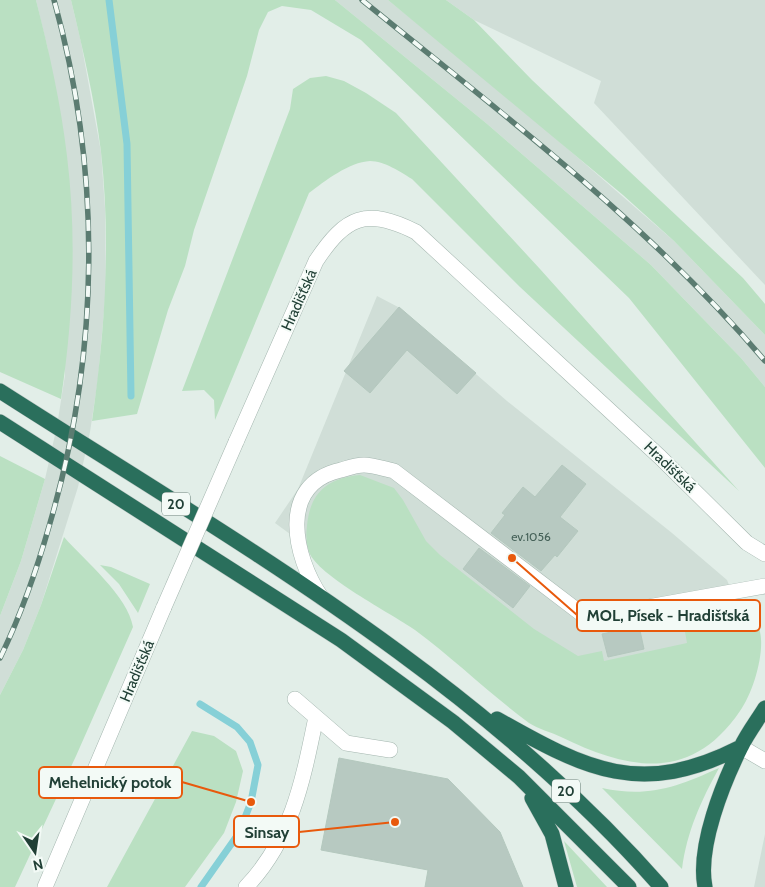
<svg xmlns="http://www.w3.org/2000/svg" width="765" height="887" viewBox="0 0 765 887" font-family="Cabin,sans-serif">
  <rect width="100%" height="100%" fill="#e2eee8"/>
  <path fill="#d0ded7" d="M36 0H71L81 42 101 152 105 208 106 288 98 379 90 432 78 487 41 605 23 650 0 695V616L21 561 45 479 57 426 65 375 48 50Z
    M335 0H388L508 97 674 241 765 335V387L741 358 651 265 486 123Z
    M446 0H765V285L594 103 601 81 474 20Z
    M377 296 400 308 507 401 672 533 727 580 745 624 536 715 275 523 298 489Z
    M765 834V887H754Z"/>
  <path fill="#bae0c2" d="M0 0H36C49 51 61 104 67 156 77 237 73 319 61 399L0 372Z
    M71 0H335L486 123 651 265 741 358 765 387V468L629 298 361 40 311 10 282 6 268 12 259 30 247 76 194 230 185 266 168 310 137 414 92 421C105 332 111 242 101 152 95 101 83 50 71 0Z
    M388 0H446L474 20 532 80 743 278 765 304V335L674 241 623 195Z
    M326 76 344 81 366 93 396 113 540 269 739 491 520 287 412 179C401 172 384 161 370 161 349 162 325 181 309 193L215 420 214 400 204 390 182 391 290 109 293 89 310 78Z
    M0 456 45 479 21 561 0 616Z
    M360 475 394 488 403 500 426 541 440 555 534 629 578 656 602 651 604 661 687 643 682 615 739 604 746 605C751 613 758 623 760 632 765 653 753 693 740 711 691 783 629 770 561 737 551 732 538 729 529 723 490 694 454 659 415 630 391 613 318 576 309 552 306 544 306 533 307 526 310 492 328 478 360 475Z
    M64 537C85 561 128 596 133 627L76 756 15 887H0V695L23 650 41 605Z
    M100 565 111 567 150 584 138 613 119 584Z
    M192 731 214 736 236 751 243 771 236 802 224 833 185 887H107Z
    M719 768C701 801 687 831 682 869L602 788C648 798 677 787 719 768Z
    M564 841 607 887H577Z"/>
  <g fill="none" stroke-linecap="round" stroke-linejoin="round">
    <path stroke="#86d0d7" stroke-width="7" d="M109 0 127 144 131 396
      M200 704 237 727 250 742 258 765 251 802 239 833 201 887"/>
  </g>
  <path fill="#b7c9c1" stroke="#b4c8be" d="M399 307 476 373 457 394 407 350 370 393 344 371Z
    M562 465 586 484 560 517 578 531 557 557 555 555 541 571 491 533 505 515 502 513 523 487 535 497Z
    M479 548 530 586 513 608 463 569Z
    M639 626 644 649 608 657 602 634Z
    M339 758 448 779 500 832 523 887H425L428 870 321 850Z"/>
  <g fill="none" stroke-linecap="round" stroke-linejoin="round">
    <defs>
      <path id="minor" d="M236 442 316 261C346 216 366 207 416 232L660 457 747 543 765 554
        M321 597C294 557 277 484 341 470 348 468 356 465 364 465 373 465 384 469 394 471L587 618 765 586
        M295 699 346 743 390 750
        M741 747 765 761
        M45 887 164 607
        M246 887C292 839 303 780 316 717"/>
      <path id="highway" d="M0 391C231 539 478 678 661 887
        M0 422 341 640 453 722 519 777 629 887
        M497 719C587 770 641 798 741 747
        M532 798 552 834 566 887
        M705 887C697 847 723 783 741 747 747 734 757 721 765 708"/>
    </defs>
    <use href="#minor" stroke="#a4b6af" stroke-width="16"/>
    <use href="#highway" stroke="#c1cac7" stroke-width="16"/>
    <use href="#minor" stroke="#fff" stroke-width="15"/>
    <use href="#highway" stroke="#2a6f5c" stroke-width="15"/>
    <defs>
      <path id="rail" d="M362 0C501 113 648 223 765 361
        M0 658C21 615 37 569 50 523 100 352 102 172 54 0"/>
    </defs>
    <use href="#rail" stroke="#5b7c71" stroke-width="5.5"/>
    <use href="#rail" stroke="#f3faf6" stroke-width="4" stroke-dasharray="11" stroke-linecap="butt"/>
    <defs>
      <path id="minor-bridge" d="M164 607 236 442"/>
    </defs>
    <use href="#minor-bridge" stroke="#a4b6af" stroke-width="16" stroke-linecap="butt"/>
    <use href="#minor-bridge" stroke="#fff" stroke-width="15"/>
  </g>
  <g text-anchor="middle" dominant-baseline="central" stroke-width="4" stroke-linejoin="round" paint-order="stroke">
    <g font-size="12" fill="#466259">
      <text x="531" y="536">ev.1056</text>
    </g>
    <g fill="#f3faf6" stroke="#607870" stroke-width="1">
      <rect x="162" y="492.5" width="28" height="23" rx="4"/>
      <rect x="552" y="779.5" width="28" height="23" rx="4"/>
    </g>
    <g font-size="14" font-weight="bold" fill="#214036">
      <text x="176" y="504">20</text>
      <text x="566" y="791">20</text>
    </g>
    <g font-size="15" fill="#214036" stroke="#f3faf6">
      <text transform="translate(299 300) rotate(-66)">Hradišťská</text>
      <text transform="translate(670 467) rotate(44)">Hradišťská</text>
      <text transform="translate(137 671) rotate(-67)">Hradišťská</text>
    </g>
  </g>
  <path fill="none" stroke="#e8590c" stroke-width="2" d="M512 558L577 615M251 802L182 782M395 822L299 832"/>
  <g fill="#e8590c" stroke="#f3faf6" stroke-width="2">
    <circle cx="512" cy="558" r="5"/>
    <circle cx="251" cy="802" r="5"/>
    <circle cx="395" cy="822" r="5"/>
  </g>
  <g fill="#f3faf6" stroke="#e8590c" stroke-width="2">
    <rect x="577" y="600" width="183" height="31" rx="5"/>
    <rect x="39" y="767" width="143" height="31" rx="5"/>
    <rect x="234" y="816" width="65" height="31" rx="5"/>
  </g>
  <g font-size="16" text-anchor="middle" font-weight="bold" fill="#214036">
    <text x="668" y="621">MOL, Písek - Hradišťská</text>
    <text x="110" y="788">Mehelnický potok</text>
    <text x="267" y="838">Sinsay</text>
  </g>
  <g transform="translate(35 852) rotate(167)" stroke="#f3faf6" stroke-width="4" paint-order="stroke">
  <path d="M0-4L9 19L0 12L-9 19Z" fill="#214036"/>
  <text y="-8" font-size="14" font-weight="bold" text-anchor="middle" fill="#214036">N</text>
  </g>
</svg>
